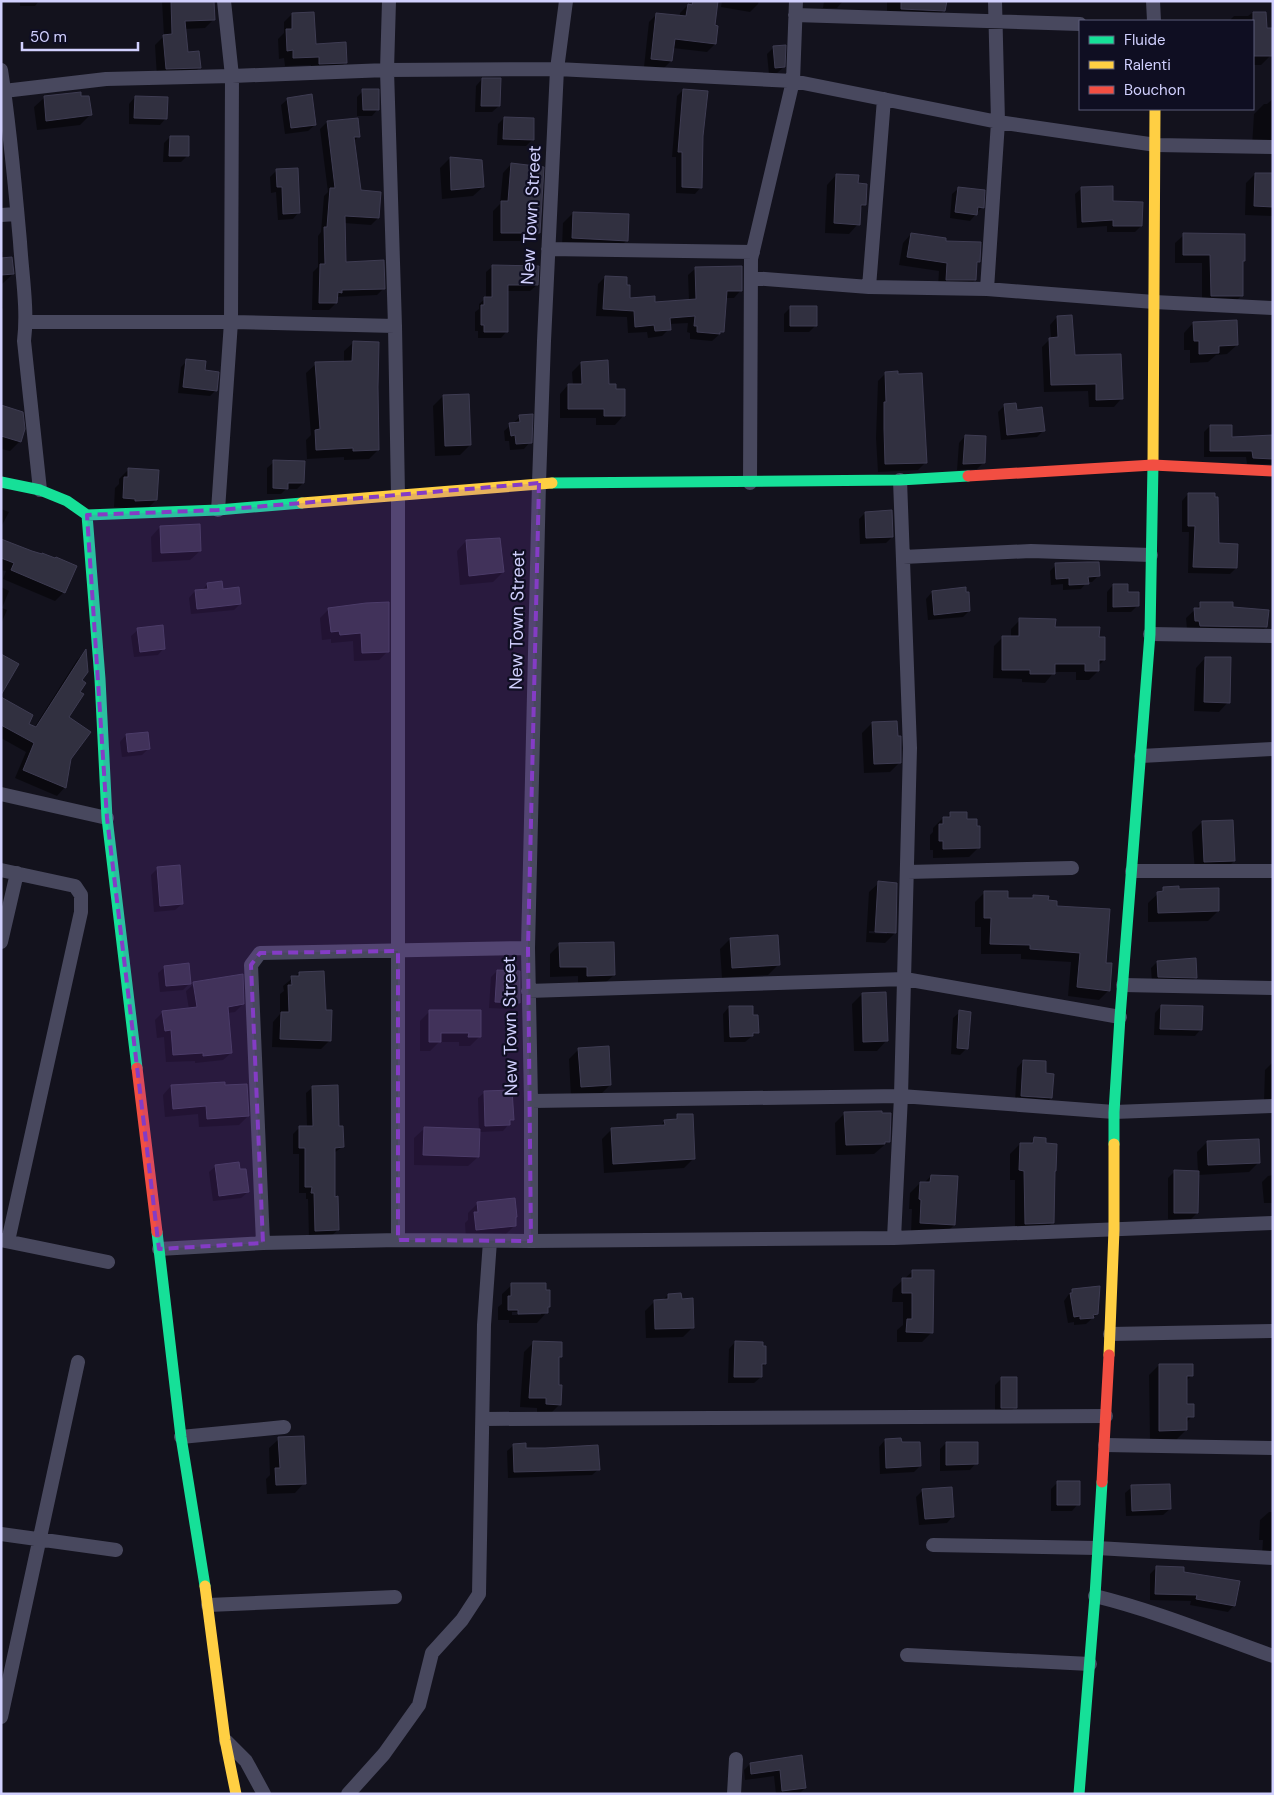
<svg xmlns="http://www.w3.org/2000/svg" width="1274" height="1795" viewBox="0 0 1274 1795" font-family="'DM Sans',sans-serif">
  <rect width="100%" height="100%" fill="#13121d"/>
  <path fill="#0007" fill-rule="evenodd" d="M20 1H39L35 6H20Z
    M162 1H213L214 19 205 28 184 29 186 54 199 68 191 76 157 77 155 45 164 36Z
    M722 1H759L758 4 750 12 721 7Z
    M824 1H843L837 8H823Z
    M887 1H945L944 10 938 17 887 15Z
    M688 5 717 27 715 44 707 52 673 48 671 61 663 69 644 67 649 22 657 14 680 16V13Z
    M1252 13H1265V29L1271 55 1261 65H1253V21H1229L1234 16H1248Z
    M292 14 314 45 346 62 337 71 311 72V65L285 66 284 58 279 59 278 39 284 33V22Z
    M774 47 784 67 777 73 769 74 767 54Z
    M482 79 499 106 492 112H475L476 86Z
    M683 90 701 136V187L695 194 676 193V157H672L677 96Z
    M363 91 378 109 372 116H357V97Z
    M80 93V98L90 115 80 125 37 130 34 107 44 98Z
    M135 97 166 118 160 125 129 124V104Z
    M288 99 315 125 308 131 285 134 281 105Z
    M1273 99V152L1252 147 1254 114 1264 104H1267Z
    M504 118 533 119 532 140 526 146 497 145 498 124Z
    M327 122 358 137 354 141 360 191 378 218 371 225 344 223 345 264 384 288 377 295 336 297V303L329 310H312L313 272 318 267V236L321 232 324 196 328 192 320 129Z
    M170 137 187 156 181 162H163L164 143Z
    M450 158 483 187 473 196 442 199 440 168Z
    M511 164 539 232 531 241H493V211L500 204 503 173Z
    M277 170 299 212 293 219 278 220 276 192 271 193 270 177Z
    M1255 174 1273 175V216L1245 215 1246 183Z
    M836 175 857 184 865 204 859 210 858 224 849 234 825 233 827 185Z
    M959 188 982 207 970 221 950 218 952 194Z
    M1082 188 1112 203 1141 226 1135 232H1107V226L1077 228 1075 194Z
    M573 213 627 240 617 250 562 247 563 223Z
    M911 234 944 242 979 262 975 265V280L967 288 938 287 939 271 899 265 903 243Z
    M1184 235 1243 261 1242 263V295L1233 304H1202V263H1175V243Z
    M1 252H3V259L13 274 2 284 3 308 1 310Z
    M493 266 537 285 530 291H507V331L501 338H478V331H475V312L479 309V304L486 298V272Z
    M696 268 741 290 734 298H725L722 332 712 341 690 339V333L687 332 688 323 669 324V329L662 336 648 338 647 332 628 333 627 317 596 316 598 284 605 277 628 299 654 303 689 300 688 275Z
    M791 307 815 326 809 332H784V314Z
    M1057 317 1074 356 1121 399 1114 407H1089L1088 391 1044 392 1042 347 1051 338 1050 325Z
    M1193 323 1237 345 1227 354 1216 355 1208 362 1190 363V350H1184V333Z
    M354 342 378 450 369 459 344 460V457L307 459 306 440 311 435 306 373 316 364 344 362V351Z
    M187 361 204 371 216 390 210 396 178 393 181 367Z
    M581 363 615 390 623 416 615 425H596V418H560V394L568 385H573L572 372Z
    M886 373 926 462 918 470 878 472 876 438 878 381Z
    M443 396 470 445 460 455 435 456 433 406Z
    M1005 405 1043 431 1037 437 1001 440 998 412Z
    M1 407 20 441 10 451 1 449Z
    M520 417 530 442 524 449 510 450 509 441H505L504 431Z
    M1210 426 1230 438 1273 437V464H1247L1246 457H1204V432Z
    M965 436 983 463 977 469 957 470 959 443Z
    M274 462 303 483 297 489H286L281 494H267V468Z
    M129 469 156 500 146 510 114 507 115 488 119 484V479Z
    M1188 494 1217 545 1236 568 1230 574 1188 573 1189 532H1182V501Z
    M1 509 9 512 1 527Z
    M865 513 892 537 886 543 860 544 859 519Z
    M160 527 200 551 190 560 152 562 151 537Z
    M1 541 64 592 55 601 3 579 6 571 1 570Z
    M466 541 503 572 493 582 460 585 457 551Z
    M1056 565 1098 576 1092 582H1087L1081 589 1063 590V584L1051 585 1050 571Z
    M208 584 222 590 240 604 234 610 191 614 189 598 195 591H201Z
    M1113 585 1137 606 1131 612H1107V592Z
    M1 587 9 591 2 608 7 610 1 624Z
    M932 592 969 611 963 617 928 620 926 599Z
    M1201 604 1232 608 1266 627 1258 635 1187 629 1186 618Z
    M329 609 388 651 379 660 354 661 353 641 331 643V639L322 640 320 618Z
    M1020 620 1098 638 1104 660 1098 666V671L1089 680H1076V672H1054L1045 683 1022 682V679L993 678 994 646 1003 637H1011V629Z
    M138 630 164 648 158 655 134 657 131 636Z
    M85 652 80 681 67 718 70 758 65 787 57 796 15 778 26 752 1 738V699L28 724 34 728 77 660Z
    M1205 658 1228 702 1219 712 1194 711 1196 668Z
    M872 723 900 762 890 772 864 773 862 733Z
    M126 735 148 749 142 755 122 757 120 742Z
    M950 814 966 821 979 847 969 857 933 858V850H930V835L933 832V828L943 818H946Z
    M1202 822 1234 861 1224 871 1195 872 1192 832Z
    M157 869 182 904 175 910 154 912 151 875Z
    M879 883 895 933 885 943 866 942 869 892ZM869 931 887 932V934L869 933Z
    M1164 888 1177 890 1218 911 1208 921 1148 922V903Z
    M985 892 1007 899 1030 900 1033 896 1047 902 1056 908 1105 964 1109 990 1099 1000 1068 996 1071 962 1021 959V954H981V927H975V902Z
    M730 939 778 965 768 975 722 978 720 949Z
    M560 944 614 975 604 984 578 985V976L550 977V954Z
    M1157 962 1196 977 1190 984 1152 983 1151 968Z
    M165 967 190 983 183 990 160 992 158 973Z
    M497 971 519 1003 513 1009 489 1008 491 977Z
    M299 973 330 1040 321 1049 272 1047 273 1022 280 1014V994L284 991 283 986ZM293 980V991H291L290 982Z
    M194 984 243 1004 235 1012 227 1013 231 1053 223 1060 195 1063V1061L166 1062 164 1037 157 1038 155 1020 163 1012 189 1009 186 991Z
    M862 994 886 1041 877 1051H854L852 1004Z
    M1161 1006 1201 1029 1195 1036 1154 1035 1155 1013Z
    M729 1007 752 1016 757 1032 745 1042H724L723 1014Z
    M430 1011 480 1036 470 1046H459V1042H439L430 1051H420V1021Z
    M960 1012 967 1048 960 1055 951 1054 953 1018Z
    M579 1049 610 1085 600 1095 571 1097 569 1059Z
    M1023 1061 1044 1075 1051 1098 1045 1104 1015 1102 1017 1068Z
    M1273 1062V1103L1264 1102 1265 1070Z
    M171 1086 248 1116 239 1125 199 1127 198 1114 165 1117 163 1095Z
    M313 1087 338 1127 342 1147 334 1153V1198L338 1230 331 1236 309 1237 308 1199H306V1193H299V1154H293V1134L300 1127H307L306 1093Z
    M485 1092 513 1119 503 1131 479 1132 478 1157 468 1166 414 1165V1138L424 1129 479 1130 478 1098Z
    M845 1113 889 1141 874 1154 836 1155 835 1123Z
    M678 1116 694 1158 684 1168 604 1173 602 1139 611 1130 660 1126 665 1121 673 1120Z
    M1034 1139 1053 1222 1043 1232 1015 1233V1180H1010V1154L1020 1144 1028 1145Z
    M1207 1142 1259 1162 1249 1172 1198 1175 1197 1213 1191 1219H1168V1178L1174 1172H1198L1197 1152Z
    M216 1166 248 1192 241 1198 213 1201 209 1172Z
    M1273 1175V1203H1264L1262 1182 1268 1176Z
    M931 1176 954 1225 944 1235 911 1233 912 1209H909L910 1193 920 1183H924Z
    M478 1203 515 1218V1225L505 1235 466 1239 465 1223 468 1220V1213Z
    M913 1271 932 1332 922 1342H897V1330L903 1325V1302H892L893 1289Z
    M512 1285 546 1309V1313L537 1323H509V1320H498V1307L502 1304V1294ZM512 1312H541V1315H512Z
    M1072 1290 1097 1314 1086 1324 1074 1325V1322L1068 1323 1064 1301Z
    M668 1295 693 1327 683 1337 646 1338 645 1311 655 1301 663 1300Z
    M534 1342 560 1356 558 1359 557 1386 560 1404 550 1414 537 1413V1408L520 1407 524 1352Z
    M735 1342 765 1364 761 1368V1377L754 1383H728L729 1349Z
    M1159 1365 1192 1375 1186 1381V1405L1192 1416 1186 1423V1430L1176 1440H1150L1149 1375Z
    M1002 1378 1015 1407 1009 1413 995 1414V1385Z
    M279 1439 304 1483 295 1493 267 1494 266 1479 270 1475 269 1448Z
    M885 1440 920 1466 914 1472 880 1474 879 1447Z
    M946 1443 976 1463 970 1470 940 1471V1449Z
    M514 1445 525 1449 599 1469 592 1475 508 1478 507 1451Z
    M1058 1482 1078 1504 1072 1511H1051V1489Z
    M1132 1487 1170 1509 1163 1515 1126 1516 1125 1493Z
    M923 1490 953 1516 947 1523 919 1525 916 1497Z
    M1269 1512H1273V1556L1262 1555 1263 1540H1259L1260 1520Z
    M1157 1567 1234 1605 1228 1612 1190 1605 1191 1601 1150 1600V1574Z
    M801 1757 805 1788 799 1794H776L774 1776 745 1780 744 1770 750 1764Z"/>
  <path fill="#313040" stroke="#3e3c52" d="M171 1H214L215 20 185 21 188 52 199 51 201 68 166 69 163 35 172 34Z
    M693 1H718L715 25 718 26 716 44 675 39 672 61 651 59 656 13 686 16 688 4 692 5Z
    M901 1H947L945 11 901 9Z
    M314 12 316 44 346 42 347 63 319 64V57L293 58V50L287 51 286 29H292V13Z
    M1253 12H1266L1267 28H1272V56H1253Z
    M786 45 785 67 775 68 773 46Z
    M482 78H501L500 106H481Z
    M362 89H379V110H363Z
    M683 89 708 91 703 136 702 188 682 187V152H678Z
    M81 92V96H89L92 115 46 121 44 96Z
    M312 94 316 125 291 128 287 98Z
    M135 96 168 97 167 119 134 118Z
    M504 117 534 118V140L503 139Z
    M358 118 360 137H354L361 190 381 192 379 218 345 216 346 262 384 260 385 289 342 290V293L338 292 337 303H319L320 264H325L324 227H327L330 188H335L327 121Z
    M170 136H189V156H169Z
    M450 157 482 160 484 187 451 190Z
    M511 163 544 167 540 233H501V201H508Z
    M298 168 300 213 283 214 282 187H277L276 169Z
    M1255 173H1273V207L1254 206Z
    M836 174 859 175 858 183 867 184 866 205H861L860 225 834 223Z
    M1113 186V201L1143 202 1142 226H1113V220L1082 222 1081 187Z
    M958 187 985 190 984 208 978 207 977 215 955 212Z
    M573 212 629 214 628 241 572 238Z
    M911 233 946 238V241L981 242 980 262H977L976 280H946L947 263 907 257Z
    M1183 233 1245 234V261H1243V296H1211L1210 255H1183Z
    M12 257 14 274 1 275V258Z
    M492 265 539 266 538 285H508V332H484V325H481V305H484V297H492Z
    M742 266V291H727L724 332H720V334L697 332V326H694L695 316 670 318 671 330 655 331 654 325 635 327 634 311 603 309 605 276 627 277V285H630V298L655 296V302L696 299 695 267Z
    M790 306H817V326H790Z
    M1072 315 1075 355 1121 354 1123 399 1096 400V384L1051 385 1049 338 1058 337 1057 316Z
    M1237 320 1238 345 1219 346V353L1199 354V341H1194L1193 322Z
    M353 341 379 342 378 387 379 450 353 451V448L316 450 315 430 320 429 315 362 352 361Z
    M186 359 206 361 205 370 219 372 217 391 183 387Z
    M608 360 609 384H616V389H625V416H604V409H568V384H582L581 362Z
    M898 371V374L922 373 927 463 885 464 884 429V402H886L885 372Z
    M469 394 471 445 445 446 443 395Z
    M1016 403 1017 410 1042 407 1045 431 1007 435 1004 404Z
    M1 405 23 412 25 429 21 442 1 436Z
    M533 414 532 443 516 444 515 435 511 436 509 423 520 422 519 415Z
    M1210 425H1232V437L1273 435V459L1253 458 1252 451H1210Z
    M965 435 986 436 985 463 963 464Z
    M273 460 305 461 304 483H288V489L273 488Z
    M128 468 159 470 157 500 135 501V499L123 498 124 477H128Z
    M1188 493H1215V497H1218L1219 543 1238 544 1237 568 1193 567 1195 526H1188Z
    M892 510 893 537 866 538 865 512Z
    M200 524 201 551 161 553 160 526Z
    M500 538 504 572 469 576 466 540Z
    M1 539 32 551 42 554V553L55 558 56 557 77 566 65 593 11 570 14 563 1 558Z
    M1087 562H1099L1100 576 1088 577 1089 584 1069 585V578L1056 579 1055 563Z
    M222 581 223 589 239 587 241 604 197 609 195 590 208 589 207 583Z
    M1113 584H1128V592H1139V606L1113 607Z
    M966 587V592H969L970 611 934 615 932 591Z
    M389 602V652L362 653 361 633 340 635 339 631 331 632 328 608 366 603Z
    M1200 602H1233V607L1269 610 1267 627 1200 626 1199 621H1195L1194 608H1200Z
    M1019 618 1056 619 1055 627H1100L1099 637H1105V660H1099V671H1085V664H1055V674H1030V670H1002V636H1019Z
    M163 625 165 649 140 652 137 628Z
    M86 649 88 672 82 680 86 683 80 692 84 694 69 717 91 732 71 759 66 788 23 770 34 743 1 725V697L33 715 29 724 36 727Z
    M1 654 19 664 1 695Z
    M1205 657H1231L1230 703 1204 702Z
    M897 721 898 736H901V763L874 764 872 722Z
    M148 732 150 749 128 752 126 734Z
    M950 812H967V819H977V826H980V848L943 849V841H939V824H943V817H950Z
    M1233 820 1235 861 1204 862 1202 821Z
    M180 865 183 904 160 906 157 867Z
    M878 881 897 883 896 933 875 932Z
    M1179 886V889L1219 888V911L1158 913 1157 892 1163 891V887Z
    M984 891H1008V898H1033V895L1049 896 1048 900 1057 901V906L1110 909 1106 963H1112L1110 991 1077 987 1080 953 1030 949V945L990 944 991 918H984Z
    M778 935 780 965 732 968 730 938Z
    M614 942 615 975 587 976V967H560L559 943Z
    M1196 958 1197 978 1158 977 1157 961Z
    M189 963 191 984 166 986 164 966Z
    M497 970 520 971V1003L495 1002Z
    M324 971 326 1010H332L331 1041 280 1039 281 1012H289L288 985H292L291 976H299V972Z
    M243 974 244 1004 228 1007 232 1053 203 1056V1053L173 1055 171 1030 165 1031 162 1011 197 1007 193 982Z
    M886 992 888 1041 863 1042 862 993Z
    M1161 1005 1203 1006 1202 1030 1160 1029Z
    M729 1006H753V1015H758L759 1033H753V1036L730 1037Z
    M429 1010H481V1037H468L469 1033H441V1042H429Z
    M959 1010 971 1012 968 1049 957 1048Z
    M609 1046 611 1085 581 1087 578 1048Z
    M1023 1060 1046 1061V1073L1054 1074 1052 1098 1021 1096Z
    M225 1082V1085L247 1084 249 1116 207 1119 206 1106 173 1109 171 1085Z
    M338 1085 339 1126H343L344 1147 335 1148V1197L338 1196 339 1230 315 1231 314 1193H311L312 1187H305V1148H299V1126H313L312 1086Z
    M512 1090 514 1120H510V1125L485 1126 484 1091Z
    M882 1111V1113H891L890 1142H885V1144L846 1145 844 1112Z
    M677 1114H693L695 1159 613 1164 611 1128 665 1125 664 1120 677 1119Z
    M424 1127 480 1129 479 1157 423 1155Z
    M1034 1137 1046 1138V1143L1057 1144 1056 1171H1055L1054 1223 1025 1224 1024 1171 1019 1170 1020 1143H1033Z
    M1259 1139 1260 1163 1208 1165 1207 1141Z
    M239 1162 240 1169H246L249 1192 219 1196 215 1165Z
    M1174 1170 1199 1171 1198 1213H1174Z
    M931 1175 958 1176 955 1225 920 1223 921 1200 919 1199 920 1182H930Z
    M515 1198 517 1217H516V1226L476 1230 474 1212H478L477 1202Z
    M912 1270H934L933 1333 906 1332 907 1319H912V1293H902V1278H912Z
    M511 1283H546V1290H550V1307H548V1313L518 1314V1310H508V1296H511Z
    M1100 1286 1098 1314 1093 1315 1094 1318 1080 1319V1316L1074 1317 1070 1293H1072V1289Z
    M681 1293 682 1299 693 1298 694 1328 655 1329 654 1300 668 1299V1294Z
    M533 1341 562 1342V1357H559V1385H562L561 1405 546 1404V1398H529Z
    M735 1341 763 1342V1346H766V1364H762V1377H734Z
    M1159 1364H1193V1376H1187V1404H1194V1417H1187V1430L1159 1431Z
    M1001 1377H1017V1408H1001Z
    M304 1436 306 1484 276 1485 275 1468H280L278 1437Z
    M901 1438 902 1442H920L921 1466 886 1468 885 1439Z
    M946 1442H978V1464L946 1465Z
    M526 1443V1448H545L598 1445 600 1470 514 1472 513 1444Z
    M1057 1481H1080V1505H1057Z
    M1170 1484 1171 1509 1132 1511 1131 1485Z
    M952 1487 954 1517 925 1519 922 1489Z
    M1156 1566 1184 1567V1572L1240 1581 1235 1606 1196 1599 1197 1595 1155 1594Z
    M802 1755 806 1788 782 1791 780 1770 751 1774 750 1763Z"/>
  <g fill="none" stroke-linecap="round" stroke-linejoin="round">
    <path stroke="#48485e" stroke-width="14" d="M389 1 387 70 395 326 398 495V1240
      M1153 1 1154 21
      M795 15 1080 24
      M1 70C10 127 15 185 20 242 22 275 28 309 24 341L40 490
      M4 91 106 79 232 76 387 70 557 69 793 81 998 122 1156 145 1273 147
      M1 215 17 214
      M548 249 753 252
      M751 278 869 287 987 289 1154 302 1273 308
      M869 287 884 99
      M987 289 998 122 995 1
      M26 322H231L395 326
      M750 483 751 259 793 81 796 1
      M218 510 231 322 232 76 224 1
      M903 557 1031 551 1151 555
      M1150 634 1273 636
      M1141 756 1273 749
      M1 794 107 818
      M1 870 75 886 81 895V912L8 1241
      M1132 871H1273
      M907 872 1072 868
      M1 942 17 873
      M1123 985 1273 988
      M528 991 905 979 1120 1017
      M531 1101 901 1096 1114 1112 1273 1106
      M894 1238 901 1096 910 748 900 480
      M1 1240 108 1262
      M531 1241V1101L528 948 539 483 544 341 557 69 566 1
      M263 1243 251 965 260 953 528 948
      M159 1249 263 1243 398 1240 531 1241 894 1238 1273 1223
      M1110 1334 1273 1331
      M483 1419 1106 1416
      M181 1437 284 1427
      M1105 1445 1273 1448
      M1 1534 116 1550
      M933 1545 1097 1548 1273 1558
      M1095 1596C1156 1611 1214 1635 1273 1656
      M208 1605 395 1597
      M907 1655 1090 1664
      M1 1717 78 1362
      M226 1741 246 1761 264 1794
      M348 1794 384 1754 419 1705 432 1653 462 1620 479 1594 484 1325 490 1241
      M734 1794 736 1759"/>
    <path stroke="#16e098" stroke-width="11" d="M1 482 40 490 67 501 87 515 218 510 302 503
      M552 483 900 480 968 476
      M87 515 100 679 107 818 137 1068
      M1114 1144V1112L1120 1017 1150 634 1153 464
      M157 1232 181 1437 205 1586
      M1079 1794 1095 1596 1102 1482"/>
    <path stroke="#ffcf43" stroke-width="11" d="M1153 464 1155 109
      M302 503 552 483
      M1109 1355 1114 1230V1144
      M205 1586 225 1740 236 1794"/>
    <path stroke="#f24e42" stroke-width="11" d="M968 476 1153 465 1273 471
      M137 1068 157 1232
      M1102 1482 1109 1355"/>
  </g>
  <path fill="#843cc5" fill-opacity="0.2" stroke="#843cc5" stroke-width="4" stroke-dasharray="10 6" stroke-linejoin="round" d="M539 483 528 948 531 1241 398 1240V951L260 953 251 965 263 1243 159 1249 107 818 87 515 218 510Z"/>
  <g text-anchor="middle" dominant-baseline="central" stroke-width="4.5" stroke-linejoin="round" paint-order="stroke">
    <g font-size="18" fill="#d1d0fe" stroke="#0f0e22">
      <text transform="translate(531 215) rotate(-87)">New Town Street</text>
      <text transform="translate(517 620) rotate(-89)">New Town Street</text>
      <text transform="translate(510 1026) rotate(-91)">New Town Street</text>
    </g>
  </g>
  <rect width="1274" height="1795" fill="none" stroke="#d1d0fe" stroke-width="5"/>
  <rect x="1079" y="20" width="175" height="90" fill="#0f0e22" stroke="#5d5c7a"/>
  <rect x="1089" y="36" width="25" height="8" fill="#16e098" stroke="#5d5c7a"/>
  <text x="1124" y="45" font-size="15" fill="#d1d0fe">Fluide</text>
  <rect x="1089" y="61" width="25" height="8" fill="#ffcf43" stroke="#5d5c7a"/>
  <text x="1124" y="70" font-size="15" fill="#d1d0fe">Ralenti</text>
  <rect x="1089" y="86" width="25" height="8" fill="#f24e42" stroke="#5d5c7a"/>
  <text x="1124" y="95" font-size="15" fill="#d1d0fe">Bouchon</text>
  <path d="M22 42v8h116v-8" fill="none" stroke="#d1d0fe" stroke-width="2.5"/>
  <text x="30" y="42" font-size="15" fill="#d1d0fe" stroke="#0f0e22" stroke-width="4" paint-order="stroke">50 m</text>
</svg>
